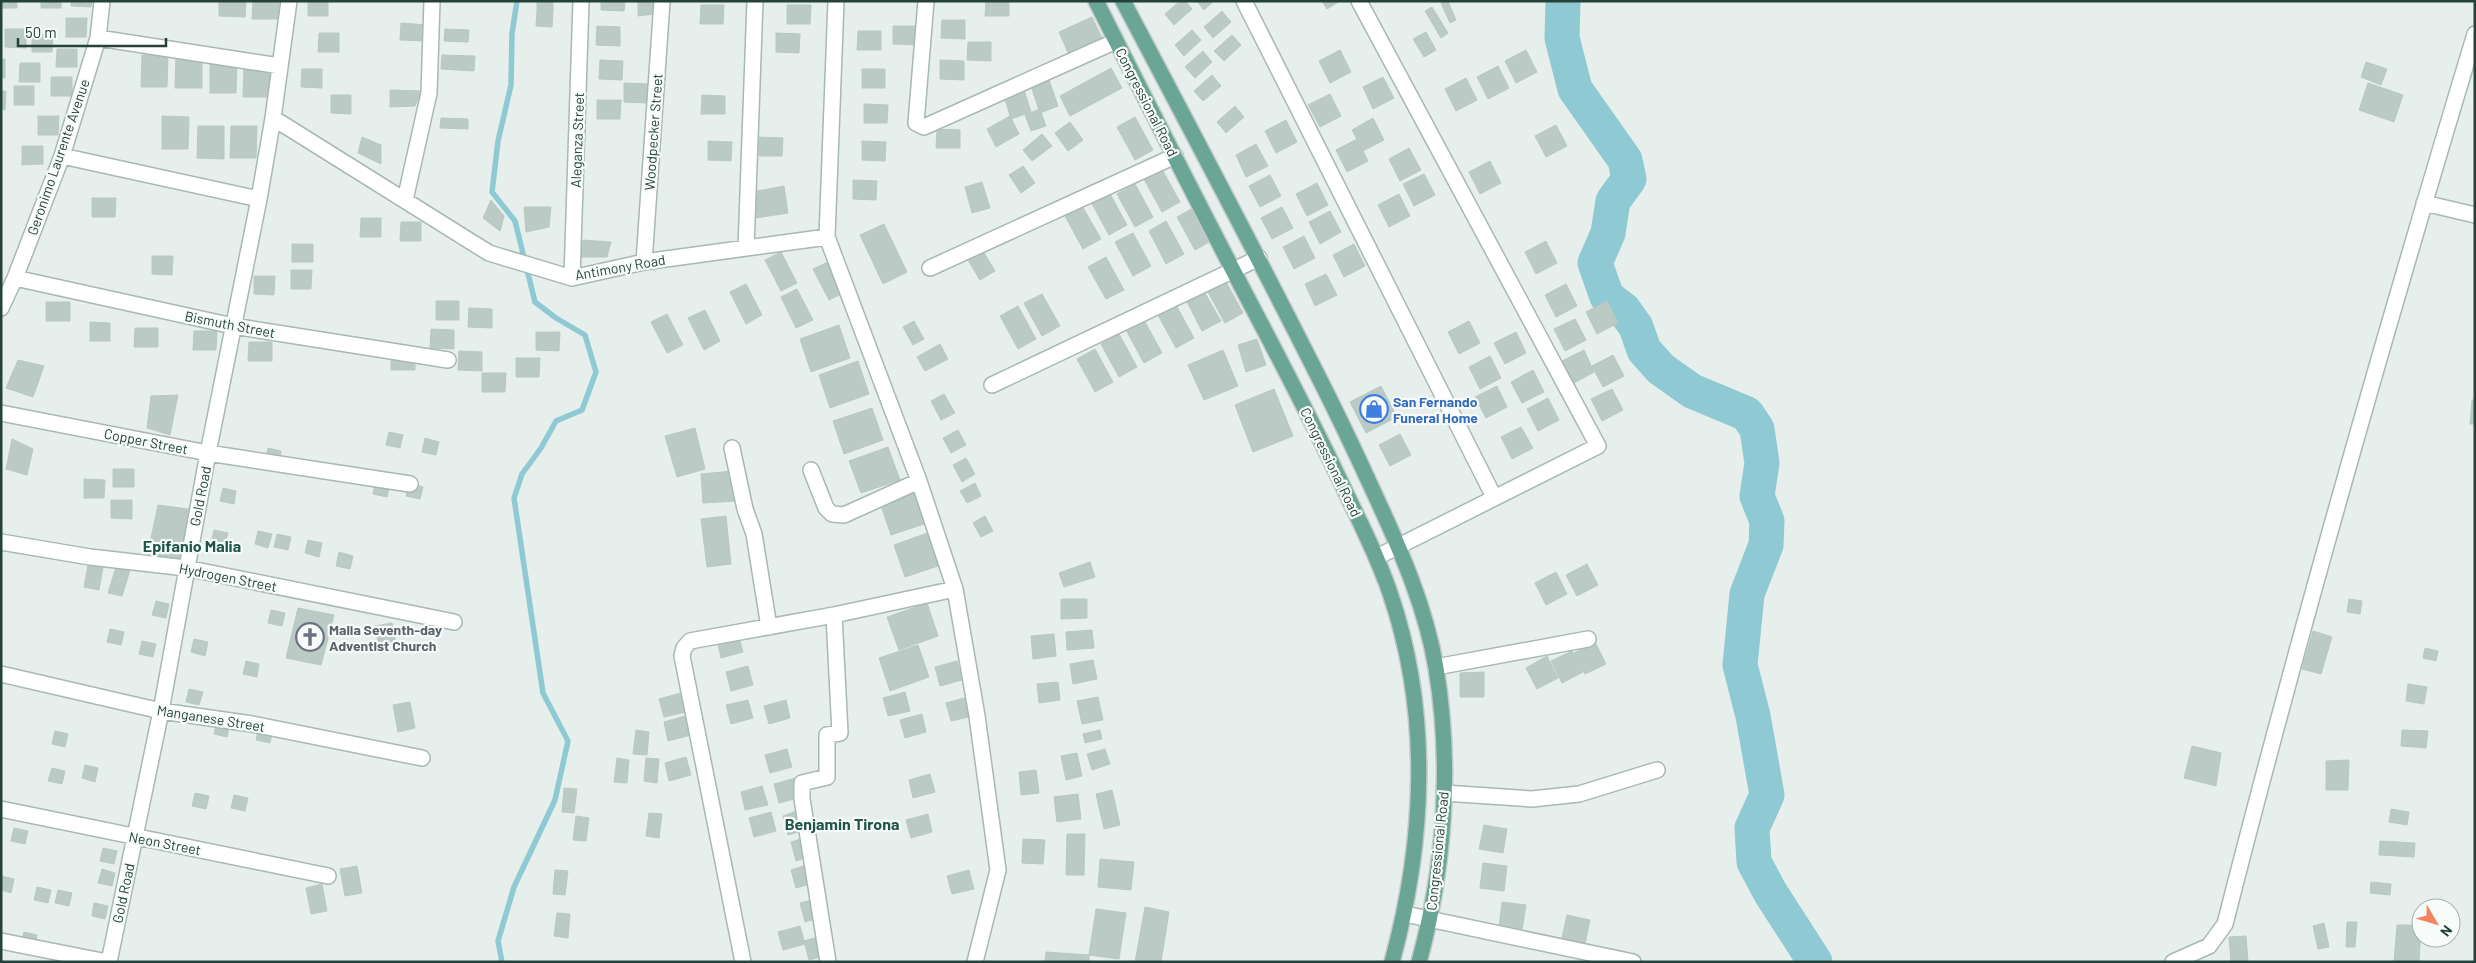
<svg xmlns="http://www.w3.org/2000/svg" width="2476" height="963" viewBox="0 0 2476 963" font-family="Barlow,sans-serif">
  <rect width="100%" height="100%" fill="#e6efeb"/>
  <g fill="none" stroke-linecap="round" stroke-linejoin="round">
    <path stroke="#8ec9d4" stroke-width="5.5" d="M502 962 498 941 514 887 555 800 568 741 543 693 514 498 522 474 541 448 556 421 582 410 596 372 585 335 556 318 535 302 515 221 492 192 498 141 511 85 512 33 517 1"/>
    <path stroke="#8ec9d4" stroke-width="35" d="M1563 1 1562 38 1575 89 1625 160 1629 179 1613 201 1608 233 1595 263 1607 297 1624 310 1636 327 1644 350 1661 369 1692 391 1747 414 1757 429 1762 463 1757 496 1767 521 1766 545 1747 594 1740 665 1753 716 1767 795 1752 828 1754 862 1770 892 1815 962"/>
  </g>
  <path fill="#bbcac4" stroke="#b8c9c2" d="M1 1H17V8H1Z
    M41 1H61V8H41Z
    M71 1H92L91 7 71 6Z
    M219 1H246L245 17 219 16Z
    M253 1H279V19H252Z
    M308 1H328V16H308Z
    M537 1H553V10H537Z
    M601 1H625L624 11 601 10Z
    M638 1H655L654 14 638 16Z
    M986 1H1009V16H985Z
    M1180 1H1185L1192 9 1174 25 1165 14Z
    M1197 1H1214L1204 10Z
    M1322 1H1340L1327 9Z
    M1448 1 1456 20 1450 23 1441 3Z
    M701 5H724L723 24H700Z
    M787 5H811L810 24H787Z
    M1432 7 1448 33 1441 38 1425 11Z
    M537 10H553L552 27 536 26Z
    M1222 11 1231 22 1213 38 1204 27Z
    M1092 17 1103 40 1069 55 1059 32Z
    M66 18H87L86 37H66Z
    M942 20H965V39L941 38Z
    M401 23 427 25 426 41 400 40Z
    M597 26 620 27V46L596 45Z
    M893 26H917L916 45 893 44Z
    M5 29H26V48L5 47Z
    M445 29 469 30 468 42 444 41Z
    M1192 30 1201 40 1184 56 1175 45Z
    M858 31H881V50H857Z
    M1426 32 1436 50 1424 57 1413 39Z
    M319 33H339V52H318Z
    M776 33 800 34 799 53 776 52Z
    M32 34H53L52 52H32Z
    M1232 35 1241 45 1224 61 1214 51Z
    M968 42H991V61L967 60Z
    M57 49H77V67H56Z
    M1340 50 1351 72 1330 83 1319 61Z
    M1526 50 1537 72 1516 83 1505 61Z
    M1203 51 1212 62 1195 78 1185 67Z
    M142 55H168L167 87H141Z
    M442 55 475 56 474 71 441 69Z
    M176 56H202V88H175Z
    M1 59H5V78H1Z
    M600 60 623 61 622 80 599 79Z
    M940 60 964 61V80L940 79Z
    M210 61H237L236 93H210Z
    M2366 62 2387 69 2381 85 2361 77Z
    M20 63H40V82H19Z
    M244 65H270L269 97H243Z
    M1498 66 1509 88 1488 99 1477 77Z
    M1111 68 1122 88 1070 116 1060 96Z
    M302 69H322V88L301 87Z
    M862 69H885V88H862Z
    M1212 75 1221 86 1203 101 1194 91Z
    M51 77H72V96H51Z
    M1383 77 1394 98 1373 109 1363 87Z
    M1466 78 1477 100 1456 111 1445 89Z
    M1049 80 1058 106 1040 113 1031 86Z
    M624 83 648 84 647 103 624 102Z
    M2368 83 2403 95 2394 122 2359 110Z
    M14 86H34V105H14Z
    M390 90 421 91 415 106 390 107Z
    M1024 90 1031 112 1011 119 1004 96Z
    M1 91H6L5 110 1 109Z
    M1330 94 1341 116 1320 127 1308 105Z
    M331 95H351V114L331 113Z
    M702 95 725 96V114H701Z
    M597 100H621L620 119H597Z
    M864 104 888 105 887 123H864Z
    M1235 106 1244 117 1226 133 1217 122Z
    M1040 109 1046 126 1031 131 1025 115Z
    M38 116H59L58 135H38Z
    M162 116 189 117 188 149H162Z
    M1010 116 1019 134 996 147 987 129Z
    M1135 117 1153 150 1135 160 1117 127Z
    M441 118 468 119V129L440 128Z
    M1373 118 1384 140 1363 151 1352 130Z
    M1286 120 1297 142 1276 153 1265 131Z
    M1070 122 1083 140 1068 151 1055 133Z
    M1556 125 1567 146 1546 157 1535 136Z
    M198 126H224V159L197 158Z
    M231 126H257L256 158H230Z
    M937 129 960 130V148H936Z
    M1042 134 1052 146 1032 161 1023 150Z
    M362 137 381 145V164L358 153Z
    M759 137 783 138 782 156H759Z
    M1357 139 1368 161 1347 172 1336 150Z
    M708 141 732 142 731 161 708 160Z
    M862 141 886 142 885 161 862 160Z
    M1256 144 1268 166 1246 177 1236 155Z
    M22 146H43V164L22 165Z
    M1409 148 1421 170 1400 181 1389 159Z
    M1490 161 1501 183 1480 194 1469 172Z
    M1023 166 1035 183 1021 193 1009 175Z
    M1162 169 1180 202 1162 212 1144 179Z
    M1424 174 1435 195 1414 206 1403 184Z
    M1270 175 1281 196 1260 207 1249 186Z
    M853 180 877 181 876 200 853 199Z
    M982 182 990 208 972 213 965 187Z
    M1317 183 1328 205 1307 216 1296 194Z
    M1135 184 1153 217 1135 227 1117 194Z
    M784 186 788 213 756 218 752 192Z
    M1109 192 1127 225 1109 235 1091 202Z
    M1399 194 1410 216 1389 227 1378 205Z
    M92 198H116L115 217H92Z
    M491 200 504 216 500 231 483 218Z
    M1082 206 1101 239 1083 249 1065 216Z
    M524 207H551L549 227 526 232Z
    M1195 207 1213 240 1195 250 1177 217Z
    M1282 207 1293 228 1272 239 1261 218Z
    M1330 211 1341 232 1320 244 1309 222Z
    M361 218H381V237H360Z
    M1166 221 1184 254 1166 264 1149 231Z
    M401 222H421V241H400Z
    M884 224 907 272 883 284 860 235Z
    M1133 233 1151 266 1133 276 1115 242Z
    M1304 236 1315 258 1294 269 1283 247Z
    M583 240 611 242 607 257H580Z
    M1546 241 1557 263 1536 274 1525 252Z
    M292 244H313V262H292Z
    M1354 244 1365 266 1344 277 1333 255Z
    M983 251 995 271 980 280 968 260Z
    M781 252 797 283 781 291 765 260Z
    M152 256H173L172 275 152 274Z
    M1106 257 1124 290 1106 299 1088 267Z
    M830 261 845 292 829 300 813 269Z
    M291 270H312L311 289H291Z
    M1326 274 1337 295 1315 306 1305 284Z
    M254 276H275L274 295 254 294Z
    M1225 280 1243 313 1225 323 1207 290Z
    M746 284 762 315 746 324 730 292Z
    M1566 284 1577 306 1556 317 1545 295Z
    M1202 288 1221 321 1202 331 1185 298Z
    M797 289 813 320 796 328 781 297Z
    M1042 294 1060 326 1042 336 1024 303Z
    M436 301H459V320H436Z
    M1607 301 1618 323 1597 334 1586 312Z
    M46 302H70V321H46Z
    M1176 305 1194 338 1176 348 1158 315Z
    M1018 306 1036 339 1018 349 1000 316Z
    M469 308 492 309V328L468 327Z
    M705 310 720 341 704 350 688 318Z
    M667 314 683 345 667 353 651 322Z
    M1575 319 1586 340 1565 351 1554 329Z
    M1144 320 1162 353 1144 363 1126 330Z
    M914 321 924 339 913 345 903 327Z
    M1469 321 1480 343 1459 354 1448 332Z
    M90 322 110 323V341H90Z
    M839 325 850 358 811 372 800 339Z
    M135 328H158V347H134Z
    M431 329 454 330V349L430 348Z
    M194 331H217L216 350H193Z
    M536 332H560L559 351 536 350Z
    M1516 332 1526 353 1505 364 1494 343Z
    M1119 334 1137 367 1119 377 1101 344Z
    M1257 339 1266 365 1246 372 1238 345Z
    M249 342H272V361H248Z
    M940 344 948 359 925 371 917 357Z
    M1095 349 1113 382 1095 392 1077 359Z
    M1223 350 1238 386 1204 400 1188 365Z
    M1584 350 1594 372 1574 383 1562 361Z
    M459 351 482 352V371L458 370Z
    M391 352 415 355V370H391Z
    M1613 355 1624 376 1603 387 1592 366Z
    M1490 356 1501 378 1480 389 1469 367Z
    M516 358H540L539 377H516Z
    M18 360 44 366 33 397 6 388Z
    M858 361 869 394 830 408 819 375Z
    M1533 370 1544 392 1522 403 1511 382Z
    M482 373H506L505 392H482Z
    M1381 386 1397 417 1366 433 1350 402Z
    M1497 386 1507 407 1486 418 1475 397Z
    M1274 389 1293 436 1253 452 1235 405Z
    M1612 389 1623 410 1602 421 1591 399Z
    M944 394 955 413 941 420 931 401Z
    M178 395 170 435 147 428 151 396Z
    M1548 398 1559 420 1538 431 1527 409Z
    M2472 400H2475V424H2470Z
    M872 408 883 440 844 454 833 421Z
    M1521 427 1533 448 1512 459 1501 437Z
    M695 428 705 469 677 477 665 436Z
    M958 430 966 445 951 453 943 438Z
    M389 432 403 435 400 448 386 445Z
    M1400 434 1411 455 1390 466 1379 445Z
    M425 438 439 442 436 455 422 452Z
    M12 439 33 449 27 475 6 469Z
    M888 447 900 480 861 493 849 461Z
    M268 448 281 451 279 464 265 461Z
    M966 458 975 474 962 482 953 465Z
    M113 469H134V487H113Z
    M734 471 736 501 703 503 701 474Z
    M84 479 105 480 104 498H84Z
    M376 481 390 484 387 497 373 494Z
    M409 483 423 487 420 499 406 496Z
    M975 483 981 496 967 503 960 491Z
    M223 488 236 491 234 504 220 501Z
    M919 489 930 522 891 535 880 503Z
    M111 500H132V519L111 518Z
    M158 505 195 510 186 568 146 562Z
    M726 516 731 564 707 567 701 519Z
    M985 516 993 531 981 537 973 523Z
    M214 530 228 533 224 546 211 543Z
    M258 531 272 534 268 548 255 544Z
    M933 531 944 564 905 577 894 545Z
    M277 534 291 537 288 550 274 547Z
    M308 540 322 543 319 557 305 553Z
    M339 552 353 556 350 569 336 566Z
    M89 560 104 561 99 590 84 587Z
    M1090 562 1095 577 1064 587 1059 573Z
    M117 564 131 567 122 596 108 593Z
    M1587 564 1598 585 1577 596 1566 575Z
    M1556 572 1567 594 1546 605 1535 583Z
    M1061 599H1087V618L1061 619Z
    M2349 599 2362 601 2360 614 2347 612Z
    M156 601 169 604 166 618 152 615Z
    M927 603 938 636 899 650 887 617Z
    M298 608 334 615 321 665 286 658Z
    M271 610 285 613 282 626 268 623Z
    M392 623 397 649 380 653 375 626Z
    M110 629 124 632 121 645 107 642Z
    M1092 630 1094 648 1067 650 1066 632Z
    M2313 631 2332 637 2321 674 2302 669Z
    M738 634 743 652 721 658 717 639Z
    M1054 634 1056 656 1033 659 1031 636Z
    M194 639 208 642 205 656 191 652Z
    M142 641 156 644 153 657 139 654Z
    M1595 642 1606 664 1585 674 1574 653Z
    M918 645 929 677 890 691 879 658Z
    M2425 648 2438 651 2436 661 2423 658Z
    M1572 651 1583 672 1562 683 1551 661Z
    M1547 656 1558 678 1537 689 1526 668Z
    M1093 660 1097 679 1073 684 1070 664Z
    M246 661 259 664 257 677 243 674Z
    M957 661 962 680 940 686 935 667Z
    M748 666 753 685 731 691 726 672Z
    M1484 672V697H1460V673Z
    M1058 682 1060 700 1039 703 1037 684Z
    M2408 684 2427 687 2424 704 2406 701Z
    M189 689 203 692 199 705 186 702Z
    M905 692 910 711 888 716 883 698Z
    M681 693 686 712 664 717 659 699Z
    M968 697 973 716 951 721 946 703Z
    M1098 697 1103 720 1082 724 1077 701Z
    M748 700 753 718 731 724 726 705Z
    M786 700 790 718 769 724 764 706Z
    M410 702 415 728 398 732 393 705Z
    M922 714 926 732 905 738 900 720Z
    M685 716 691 735 668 741 664 722Z
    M217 721 230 724 227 737 214 734Z
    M259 727 273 730 270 743 256 740Z
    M636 730 649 732 647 755 633 754Z
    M1100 730 1102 739 1085 743 1083 734Z
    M2402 730 2428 731 2426 748 2401 746Z
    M55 731 68 734 65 747 52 744Z
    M2192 746 2221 753 2216 786 2184 778Z
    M787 749 792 767 770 773 765 755Z
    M1105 749 1110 764 1092 770 1087 754Z
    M1077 753 1082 776 1066 780 1061 756Z
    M686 757 691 775 669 781 665 763Z
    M617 758 629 760 627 783 614 782Z
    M646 758 659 759 657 783 644 781Z
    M2349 760 2348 790H2326V761Z
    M85 765 98 768 95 782 82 778Z
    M52 768 65 771 62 784 48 781Z
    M1036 770 1039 793 1021 795 1019 772Z
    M930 774 935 792 913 798 909 780Z
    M796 778 798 798 779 803 774 784Z
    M762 786 768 805 745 810 741 792Z
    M564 788 577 789 574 813 562 812Z
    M1112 790 1120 825 1104 829 1096 794Z
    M195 793 209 796 206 809 192 806Z
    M1078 794 1081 819 1057 822 1054 797Z
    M234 795 248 798 245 811 231 808Z
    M2391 809 2409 812 2407 825 2389 822Z
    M799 810 805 830 788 835 783 816Z
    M771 812 776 831 754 837 749 818Z
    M649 813 662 814 659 838 646 836Z
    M928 814 932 832 911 838 906 820Z
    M576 816 589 818 586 841 573 840Z
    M1484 825 1507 829 1503 853 1479 849Z
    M14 828 28 831 25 844 11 841Z
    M1067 834H1085L1084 875H1066Z
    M804 838 807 857 796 861 791 842Z
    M1023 839 1045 840 1043 864 1022 863Z
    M2380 841 2415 843 2414 857 2379 855Z
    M103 848 117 851 114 864 100 861Z
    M1100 859 1134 862 1131 890 1098 887Z
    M1483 863 1507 866 1504 891 1480 888Z
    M810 864 813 883 796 888 791 870Z
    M357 866 362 893 345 896 340 869Z
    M102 869 115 873 112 886 98 883Z
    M555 870 568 871 565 895 553 894Z
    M969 870 974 889 952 894 947 876Z
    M1 876 14 879 11 893 1 890Z
    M2371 882 2391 884 2390 895 2370 893Z
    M322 884 327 911 311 914 306 888Z
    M37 887 51 890 48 903 34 900Z
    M58 890 72 893 69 906 55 903Z
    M816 899 819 918 805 922 800 903Z
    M1502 902 1526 905 1522 930 1499 927Z
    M94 903 108 906 105 919 92 916Z
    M1145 907 1169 912 1161 962H1135Z
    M1096 909 1126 913 1119 959 1089 955Z
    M557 913 570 914 568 938 554 936Z
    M1567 915 1590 920 1585 944 1562 938Z
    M2347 922H2357L2355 947H2346Z
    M2324 923 2329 947 2318 949 2313 926Z
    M2397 925H2421L2419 962H2394Z
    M800 926 805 944 783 950 778 932Z
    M24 932 37 935 34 948 21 945Z
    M821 936 825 956 809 960 804 941Z
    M2246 936 2248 962H2231L2229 937Z
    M1046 952 1089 955V962H1045Z"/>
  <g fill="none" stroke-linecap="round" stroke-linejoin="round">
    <defs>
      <path id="minor" d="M836 1 827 237 919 481 955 589 977 716 998 870 975 962
        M926 1 916 123 924 127 1116 41
        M1244 1 1494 497
        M1359 1 1598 446 1377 557
        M98 38 280 66
        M273 118 489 253 572 278 644 262 827 237
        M62 156 259 199
        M405 200 429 93 432 1
        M2424 203 2475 215
        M746 248 755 1
        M644 262 662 1
        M930 268 1175 156
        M15 278 233 326 448 360
        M572 278 581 1
        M1 308 15 278 62 156 98 38 102 1
        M992 385 1259 258
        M1 413 208 453 410 484
        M732 448 745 509 754 534 769 627
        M811 470 826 508 832 514 844 515 919 481
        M1 542 90 557 186 568 454 622
        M834 615 955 589
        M1436 667 1588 639
        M1 674 161 711 252 724 422 758
        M1444 793 1532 799 1579 794 1657 770
        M1 809 328 876
        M1405 914 1633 962
        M1 941 107 962
        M109 962 161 711 208 453 259 199 273 118 289 1
        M743 962 682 656 684 648 690 641 834 615 840 733 827 735V777L802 783V799L828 962
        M2173 962 2209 946 2225 924C2301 625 2386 329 2475 34"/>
      <path id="major" d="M1096 1C1149 106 1202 212 1257 316 1288 375 1318 433 1346 493 1362 526 1378 558 1390 593 1431 713 1425 841 1392 962
        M1123 1C1187 122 1251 243 1313 366 1335 409 1356 453 1376 497 1401 551 1426 608 1436 668 1452 765 1445 867 1419 962"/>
    </defs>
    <use href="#minor" stroke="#a8b8b2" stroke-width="18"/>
    <use href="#major" stroke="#c2cac8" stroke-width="18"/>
    <use href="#minor" stroke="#fff" stroke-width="15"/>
    <use href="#major" stroke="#6aa596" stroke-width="15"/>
  </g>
  <defs>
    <symbol id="shop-ring" viewBox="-11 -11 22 22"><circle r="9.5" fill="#f7fbf9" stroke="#3f7fe0" stroke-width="1.5"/><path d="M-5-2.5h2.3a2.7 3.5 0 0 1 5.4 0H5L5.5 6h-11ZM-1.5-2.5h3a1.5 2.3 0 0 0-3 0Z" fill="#3f7fe0"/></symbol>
    <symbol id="church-ring" viewBox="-11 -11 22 22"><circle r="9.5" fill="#f7fbf9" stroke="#6b7280" stroke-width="1.5"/><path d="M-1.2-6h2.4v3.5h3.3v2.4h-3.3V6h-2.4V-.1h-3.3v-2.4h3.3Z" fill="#6b7280"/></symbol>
  </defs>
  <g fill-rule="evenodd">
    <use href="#shop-ring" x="1358" y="393" width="32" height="32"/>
    <use href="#church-ring" x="294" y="621" width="32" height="32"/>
  </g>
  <g text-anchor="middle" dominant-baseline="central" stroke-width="4.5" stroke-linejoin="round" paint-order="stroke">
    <g font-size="14" fill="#24423a" stroke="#f7fbf9">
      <text transform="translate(1147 102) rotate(63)">Congressional Road</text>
      <text transform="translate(653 132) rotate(-86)">Woodpecker Street</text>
      <text transform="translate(577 140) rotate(-88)">Aleganza Street</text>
      <text transform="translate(58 157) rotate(-71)">Geronimo Laurente Avenue</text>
      <text transform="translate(620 267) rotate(-10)">Antimony Road</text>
      <text transform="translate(230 324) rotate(11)">Bismuth Street</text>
      <text transform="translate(146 441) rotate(11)">Copper Street</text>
      <text transform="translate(1331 462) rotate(64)">Congressional Road</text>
      <text transform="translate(200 496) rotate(-79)">Gold Road</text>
      <text transform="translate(228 577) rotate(11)">Hydrogen Street</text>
      <text transform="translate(211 718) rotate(9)">Manganese Street</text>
      <text transform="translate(165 843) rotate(11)">Neon Street</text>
      <text transform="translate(1437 851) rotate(-84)">Congressional Road</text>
      <text transform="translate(123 893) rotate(-78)">Gold Road</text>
    </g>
    <g font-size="14" font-weight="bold" fill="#366cbe" stroke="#f7fbf9" text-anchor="start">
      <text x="1393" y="401">San Fernando<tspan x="1393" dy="16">Funeral Home</tspan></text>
    </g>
    <g font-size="14" font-weight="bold" fill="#5b616d" stroke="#f7fbf9" text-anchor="start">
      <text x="329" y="629">Malia Seventh-day<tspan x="329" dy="16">Adventist Church</tspan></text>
    </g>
    <g font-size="16" font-weight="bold" fill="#1f5548" stroke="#f7fbf9">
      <text x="192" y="545">Epifanio Malia</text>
      <text x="842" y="823">Benjamin Tirona</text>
    </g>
  </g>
  <rect width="2476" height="963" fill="none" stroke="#24423a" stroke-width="5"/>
  <g transform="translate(2436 923) rotate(128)"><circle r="24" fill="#f7fbf9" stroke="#a3b1ad"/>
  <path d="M0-4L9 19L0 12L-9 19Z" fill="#f4845f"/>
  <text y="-8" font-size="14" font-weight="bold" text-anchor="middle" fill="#24423a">N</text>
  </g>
  <path d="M18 38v8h148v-8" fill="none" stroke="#24423a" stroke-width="2.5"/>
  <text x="25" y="38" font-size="15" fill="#24423a" stroke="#f7fbf9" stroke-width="4" paint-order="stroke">50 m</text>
</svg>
